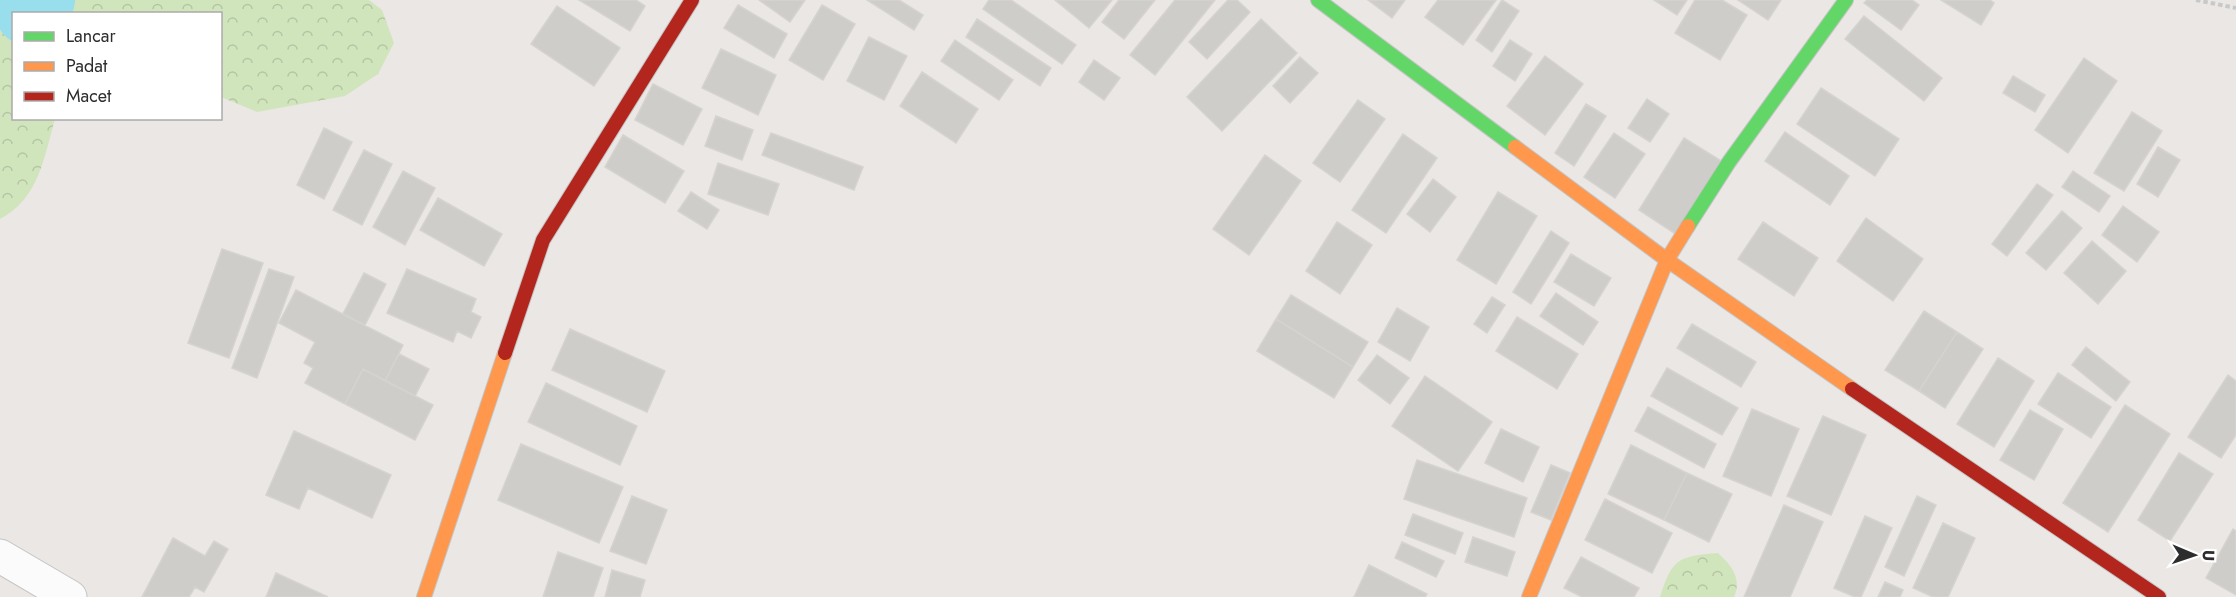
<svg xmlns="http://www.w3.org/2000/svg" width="2236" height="597" viewBox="0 0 2236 597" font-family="Jost,sans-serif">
  <defs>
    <pattern id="forest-crowns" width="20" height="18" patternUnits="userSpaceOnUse" patternTransform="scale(1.5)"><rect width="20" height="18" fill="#d1e5bd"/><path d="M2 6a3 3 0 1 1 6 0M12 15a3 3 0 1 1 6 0" fill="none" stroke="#b4c5a3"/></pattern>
  </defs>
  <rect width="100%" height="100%" fill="#eae7e4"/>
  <path fill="url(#forest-crowns)" d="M0 0H369L382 10 394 43 378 74 345 96 257 112 221 97 220 14H14V118L55 119C44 157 39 199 0 219Z
    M1718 553C1732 566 1742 578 1734 597H1660C1672 559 1678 556 1718 553Z"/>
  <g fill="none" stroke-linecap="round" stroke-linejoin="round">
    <path stroke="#98deec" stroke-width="62" d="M27 14 44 0"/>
  </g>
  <path fill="#cfcdca" stroke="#d5d3d0" stroke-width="1.5" d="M579 0H636L645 6 630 31Z
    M759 0H805L790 22Z
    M867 0H899L923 15 914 30Z
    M989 0H1011L1076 45 1062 64 983 9Z
    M1055 0H1112L1089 28Z
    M1119 0H1155L1124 39 1102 22Z
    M1175 0H1215L1155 75 1130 55Z
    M1228 0H1237L1250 12 1207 59 1189 42Z
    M1368 0H1405L1392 18Z
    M1438 0H1496L1463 45 1425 17Z
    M1502 0 1519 11 1492 52 1476 40Z
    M1654 0H1687L1677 15Z
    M1695 0H1722L1747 15 1720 60 1675 33Z
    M1738 0H1781L1768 20Z
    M1867 0H1912L1919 5 1901 30 1864 3Z
    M1941 0H1990L1994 3 1981 25Z
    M738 5 787 34 774 58 724 28Z
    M822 5 855 24 823 80 789 60Z
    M557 6 620 48 594 86 531 44Z
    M1864 16 1942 78 1924 101 1845 39Z
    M977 19 1051 68 1040 86 966 37Z
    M1261 19 1297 53 1222 131 1187 97Z
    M869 37 907 56 884 100 847 81Z
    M955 40 1013 80 999 100 941 61Z
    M1510 40 1532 54 1515 81 1493 66Z
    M721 49 776 75 758 115 702 88Z
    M1545 56 1583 84 1545 135 1507 106Z
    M1300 57 1318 73 1290 103 1273 86Z
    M2084 58 2117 81 2068 153 2035 130Z
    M1094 60 1120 78 1104 100 1079 82Z
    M922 72 978 109 956 143 900 106Z
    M2013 76 2045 95 2035 112 2003 93Z
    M653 84 702 109 683 145 635 120Z
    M1821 88 1899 139 1875 176 1797 124Z
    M1647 99 1669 114 1650 142 1628 128Z
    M1358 100 1385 119 1340 182 1313 163Z
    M1586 104 1606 116 1574 166 1555 153Z
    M2132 112 2162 131 2124 191 2094 173Z
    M716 116 753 130 742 160 705 146Z
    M324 128 352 142 324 199 297 185Z
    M1785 132 1849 176 1830 205 1765 161Z
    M771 133 863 167 854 190 762 155Z
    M1614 133 1645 154 1615 198 1584 177Z
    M1403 134 1437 158 1386 233 1352 210Z
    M623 135 684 171 665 203 605 167Z
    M1684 138 1723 162 1677 235 1639 210Z
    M2158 147 2180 160 2158 197 2137 184Z
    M364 150 392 164 362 225 333 210Z
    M1265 155 1301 181 1249 255 1213 229Z
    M718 163 779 184 768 215 708 194Z
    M403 171 435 188 405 245 373 227Z
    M2073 171 2110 196 2099 212 2062 187Z
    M1433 179 1456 197 1430 232 1407 214Z
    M2037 184 2053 195 2007 256 1992 244Z
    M691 192 719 210 707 229 678 211Z
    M1498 192 1537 216 1496 284 1457 260Z
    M438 198 502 234 484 266 420 230Z
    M2123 206 2159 232 2137 262 2102 235Z
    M2062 211 2082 228 2046 270 2026 253Z
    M1866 218 1923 259 1893 301 1837 261Z
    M1337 222 1372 245 1340 294 1306 271Z
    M1763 222 1818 258 1794 296 1738 259Z
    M1551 231 1569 243 1531 304 1513 292Z
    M2092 241 2126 271 2098 304 2064 273Z
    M222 249 263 263 229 358 188 343Z
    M1571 254 1611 278 1594 306 1554 282Z
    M269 269 294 277 257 378 232 368Z
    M407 269 476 299 471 312 481 317 471 338 457 331 453 342 387 313Z
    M364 273 386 284 365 325 343 314Z
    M296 290 403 345 385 381 363 369 345 404 305 383 313 368 304 363 315 342 279 323Z
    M1556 293 1598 322 1583 345 1540 316Z
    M1291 295 1368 342 1353 367 1276 319Z
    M1492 297 1505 305 1487 333 1474 324Z
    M1397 308 1429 327 1410 361 1378 342Z
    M1924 311 1957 332 1919 391 1885 370Z
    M1517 317 1578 354 1557 389 1496 351Z
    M1276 319 1353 367 1334 398 1257 351Z
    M1692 324 1756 362 1741 387 1677 348Z
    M570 329 665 371 647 412 552 370Z
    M1957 332 1983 349 1945 408 1919 391Z
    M2086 347 2130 382 2116 401 2072 365Z
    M399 354 429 369 415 396 385 381Z
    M1377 355 1409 378 1390 404 1358 380Z
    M1998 358 2034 381 1994 447 1957 424Z
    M1667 368 1738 408 1722 435 1651 396Z
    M363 369 433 405 415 440 345 404Z
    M2058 373 2111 407 2091 438 2038 404Z
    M2228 375 2236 381V435L2221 458 2188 437Z
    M1425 376 1492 422 1458 471 1392 426Z
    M546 383 637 426 620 465 528 422Z
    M2125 405 2170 434 2108 532 2063 503Z
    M1648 407 1716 444 1704 468 1635 431Z
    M1752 409 1799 429 1771 496 1723 476Z
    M2030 410 2063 429 2034 480 2000 460Z
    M1823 416 1866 435 1831 515 1787 496Z
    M1501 429 1539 447 1523 482 1485 463Z
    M294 431 391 475 372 518 308 488 299 509 266 495Z
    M521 444 623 487 599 543 498 500Z
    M1631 445 1687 473 1664 520 1608 494Z
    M2179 453 2213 474 2170 541 2138 520Z
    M1417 460 1527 498 1514 537 1404 499Z
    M1551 465 1570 473 1551 520 1531 512Z
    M1687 473 1732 494 1709 542 1664 520Z
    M632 496 667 510 646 564 610 551Z
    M1917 496 1936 505 1904 576 1885 567Z
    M1605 499 1672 533 1652 573 1585 540Z
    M1784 505 1823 522 1790 597H1744Z
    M1413 514 1463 533 1455 554 1405 535Z
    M1865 516 1892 528 1861 597H1855L1834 588Z
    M1943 523 1975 538 1948 597H1933L1913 588Z
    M2233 529 2236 531V595L2206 578Z
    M1473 537 1515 552 1507 576 1465 562Z
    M173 538 205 556 214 541 228 549 204 592 195 587 189 597H142Z
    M1402 542 1444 561 1436 577 1395 558Z
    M558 552 603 568 593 597H543Z
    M1581 557 1639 588 1634 597H1582L1564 588Z
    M1369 565 1427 594 1425 597H1354Z
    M612 570 645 580 640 597H605Z
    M276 573 328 597H266Z
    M1885 582 1903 590 1900 597H1878Z"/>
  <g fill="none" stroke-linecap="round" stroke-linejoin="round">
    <defs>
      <path id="street" d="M0 556 70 597"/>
      <path id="fast" d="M1318 0 1515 147
        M1688 226 1729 162 1846 0"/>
      <path id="slow" d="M1515 147 1667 260 1852 389
        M424 597 505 353
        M1529 597 1667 260 1688 226"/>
      <path id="jam" d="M505 353 543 240 692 0
        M1852 389 2159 597"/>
    </defs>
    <use href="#street" stroke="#c4c4c4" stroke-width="35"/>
    <use href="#fast" stroke="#c4c4c4" stroke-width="16"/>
    <use href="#slow" stroke="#c4c4c4" stroke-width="16"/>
    <use href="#jam" stroke="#c4c4c4" stroke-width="16"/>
    <path stroke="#c8c8c8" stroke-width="4" stroke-dasharray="4.5 3" stroke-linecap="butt" d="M2196 0 2236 8"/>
    <use href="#street" stroke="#fcfbfb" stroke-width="33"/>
    <use href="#fast" stroke="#63d668" stroke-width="14"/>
    <use href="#slow" stroke="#ff974d" stroke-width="14"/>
    <use href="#jam" stroke="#b3261e" stroke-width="14"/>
  </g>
  <rect x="12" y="12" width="210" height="108" fill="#ffffff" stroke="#ababab" stroke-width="1.5"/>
  <rect x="24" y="32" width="30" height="9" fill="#63d668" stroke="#ababab" stroke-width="1.5"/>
  <text x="66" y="42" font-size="18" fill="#2d2d2d">Lancar</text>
  <rect x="24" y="62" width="30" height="9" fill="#ff974d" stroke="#ababab" stroke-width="1.5"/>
  <text x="66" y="72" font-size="18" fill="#2d2d2d">Padat</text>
  <rect x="24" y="92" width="30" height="9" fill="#b3261e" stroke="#ababab" stroke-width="1.5"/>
  <text x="66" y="102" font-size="18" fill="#2d2d2d">Macet</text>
  <g transform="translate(2194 555) rotate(92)" stroke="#ffffff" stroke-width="4.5" paint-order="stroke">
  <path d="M0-4.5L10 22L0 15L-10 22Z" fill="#2d2d2d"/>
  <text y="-9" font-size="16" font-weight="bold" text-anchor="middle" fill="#2d2d2d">U</text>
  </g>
</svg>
